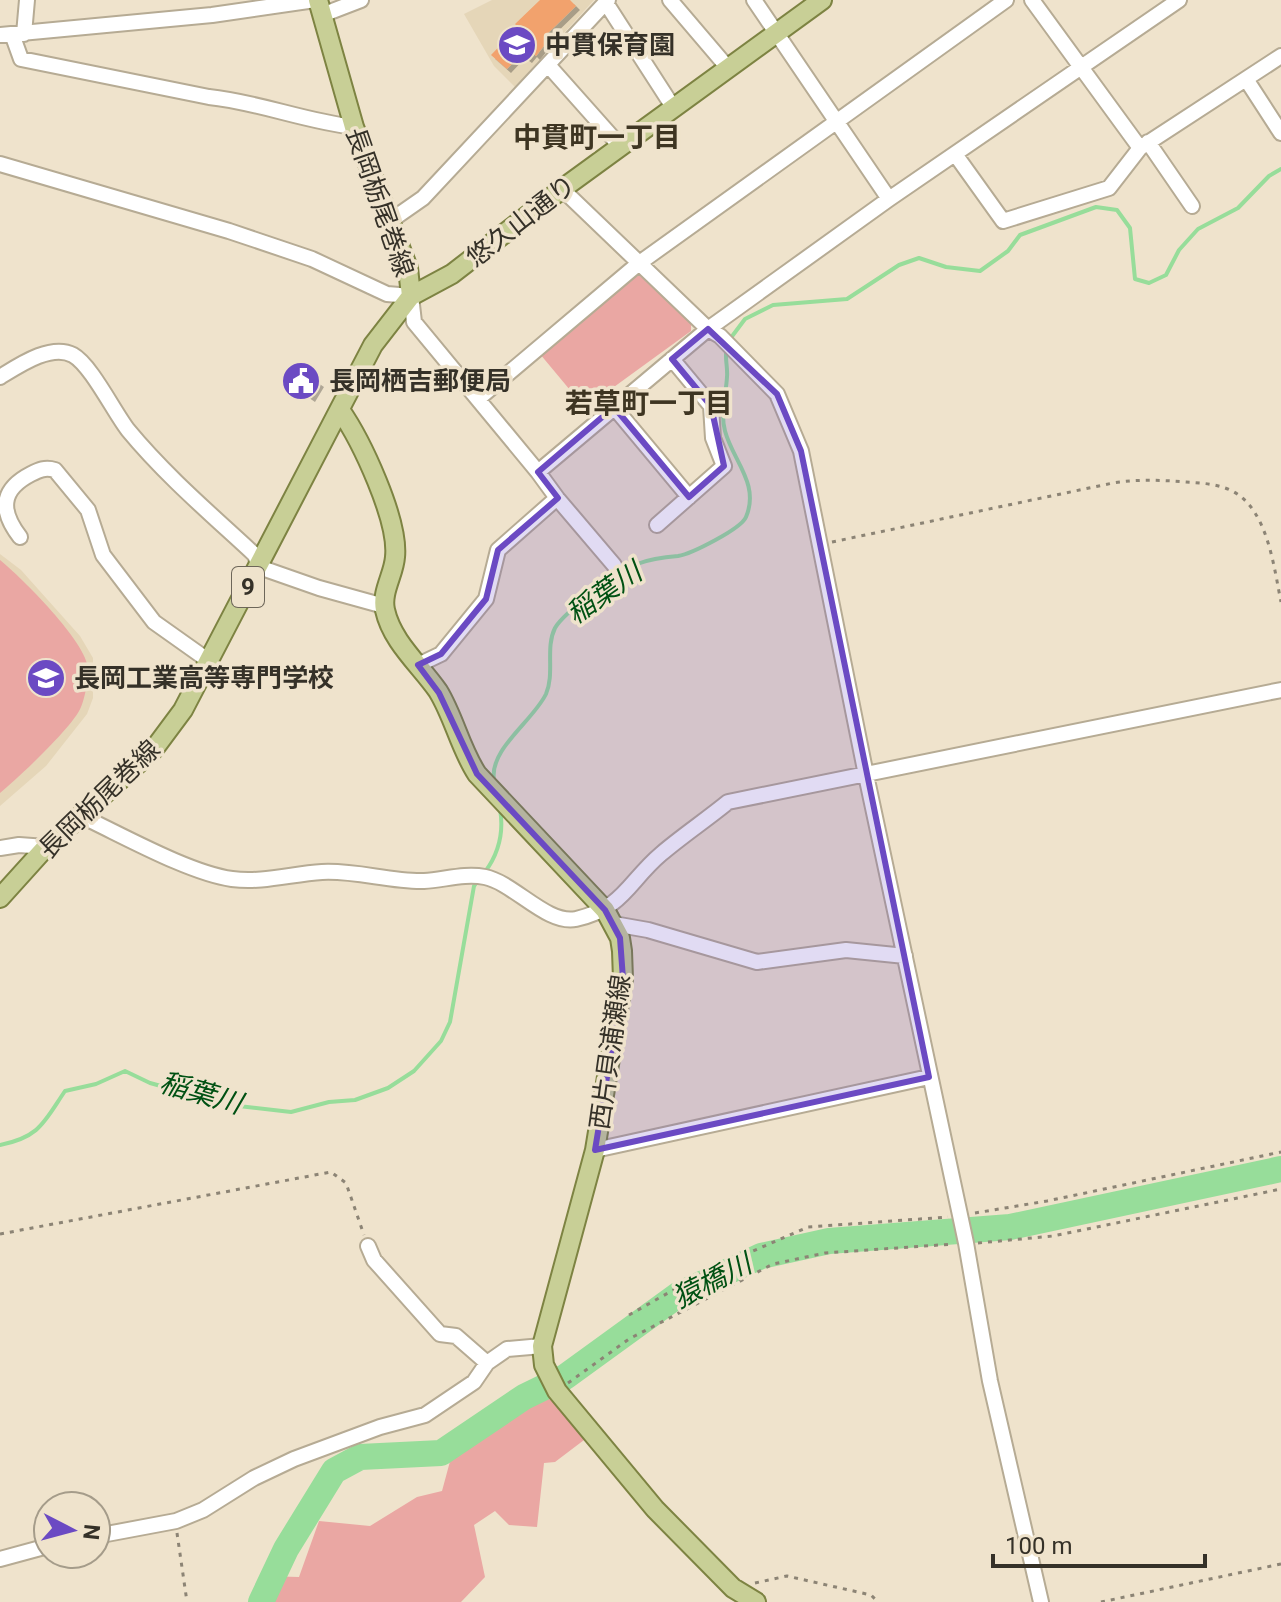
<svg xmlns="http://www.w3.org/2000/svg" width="1281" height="1602" viewBox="0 0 1281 1602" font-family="Roboto,'Noto Sans JP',sans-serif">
  <defs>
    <filter id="shadow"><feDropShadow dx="4" dy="4" stdDeviation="0" flood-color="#0004"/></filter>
  </defs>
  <rect width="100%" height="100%" fill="#efe3cc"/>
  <path fill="#e5d6b8" d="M492 0H594L515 87 494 66 464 14Z
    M0 554 21 570 80 636 93 658V698L87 714 46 766 0 806Z"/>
  <path fill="#eaa7a3" d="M637 273 691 321V331L585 408 540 354Z
    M0 560C21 577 89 644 88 670 88 680 85 698 81 707 73 727 18 778 0 793Z
    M542 1396 558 1403 588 1437 555 1462 544 1463 537 1527 509 1525 495 1511 474 1525 485 1577 461 1602H252L263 1576 299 1577 319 1521 370 1526 417 1497 442 1491 452 1454Z"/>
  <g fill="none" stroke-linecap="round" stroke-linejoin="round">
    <path stroke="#97dd9a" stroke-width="4" d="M730 339 745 319 773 305 847 299 899 265 919 258 946 267 980 271 1008 251 1020 235 1096 207 1117 210 1130 228 1135 279 1149 283 1166 275 1179 250 1198 229 1238 208 1269 176 1281 169
      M494 780C489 749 533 721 546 694 555 673 545 648 555 628 564 612 620 571 637 564 650 559 665 557 678 556 691 554 741 529 746 517 760 484 733 461 725 431 720 412 726 395 727 377 728 366 724 357 727 347
      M485 872C499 853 504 832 500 809
      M0 1145C40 1137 44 1122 65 1091L96 1084 125 1071 150 1083 230 1105 291 1112 329 1102 355 1100 388 1088 414 1071 441 1041 450 1022 474 886 479 879"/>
    <path stroke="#97dd9a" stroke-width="26" d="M261 1602 286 1549 334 1471 360 1457 441 1453 524 1397 565 1377 678 1295 761 1256 829 1241 1010 1227 1281 1169"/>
  </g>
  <path fill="#f2a26d" filter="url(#shadow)" d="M540 0H570L576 6 546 35 550 38 536 56 533 53 528 59 521 54 507 69 491 55 518 27 515 24Z
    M292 364 320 383 311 398 283 379Z"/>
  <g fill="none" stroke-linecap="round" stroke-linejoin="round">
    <defs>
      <path id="minor" d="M670 0 728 68
        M754 0 889 199
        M1032 0 1140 148
        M606 3 673 107
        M322 15 361 0
        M12 34 21 59 209 97C258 102 304 121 354 127
        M24 34 27 0
        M0 35 212 15 315 0
        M548 65 620 146
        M1246 79 1281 133
        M1148 142 1192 206
        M955 154 1003 221 1109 188 1140 148 1281 56
        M0 164 229 231 312 259 387 294 411 296 414 322 538 472 708 329 889 199 1179 0
        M562 189 708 329 720 336 777 394 801 451 866 775 966 1243 990 1381 1041 1602
        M390 221 423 198 608 0
        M0 377C18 366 51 343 73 355 91 365 114 412 128 430 166 476 212 515 255 555L259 567 319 588 384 606
        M478 399 638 264 1006 0
        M614 407 689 497
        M557 498 614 565
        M657 525 724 466 713 438 711 406 672 359
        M20 537C0 511 0 490 31 474 39 470 45 467 55 470L88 510 103 555 154 622 209 661
        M418 665 441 654 486 599 498 550 557 498 538 472
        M81 816C122 835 189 873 232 879 263 883 291 874 322 872 356 870 390 882 424 881 444 880 464 873 485 877 514 883 547 925 576 919 624 908 628 882 661 854 682 836 706 820 728 802L1281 690
        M0 848 19 845 46 847
        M614 924 648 930 757 962 846 950 905 956
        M595 1150 929 1077
        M368 1246 374 1260 440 1334 456 1336 487 1363
        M96 1536 176 1521 203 1510 254 1478 294 1459 380 1427 425 1415 474 1382 487 1363 507 1349 542 1346
        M0 1559 48 1546"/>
      <path id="major" d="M411 296 452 274 562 189 822 0
        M340 410C361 440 399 520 395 557 394 574 381 592 385 610 392 642 420 665 438 691 454 717 460 748 477 774L605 910 620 938 622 951 623 979 595 1150 542 1346 544 1365 557 1391 655 1509 733 1588 756 1602
        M0 898 46 847 154 749 183 710 373 345 411 296 408 268 354 127 318 0"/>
    </defs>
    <use href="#minor" stroke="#b6ab94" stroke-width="18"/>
    <use href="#major" stroke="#7d8342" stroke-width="22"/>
    <path stroke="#8c8475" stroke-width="3" stroke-dasharray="4 6" stroke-linecap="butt" d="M832 542 1113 483C1138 479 1161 480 1186 482 1202 483 1220 484 1234 492 1268 511 1274 568 1281 602
      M975 1213 1047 1201 1281 1152
      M0 1234 331 1172 346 1183 364 1235
      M978 1243 1053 1236 1281 1189
      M629 1315 707 1271 808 1227 948 1217
      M568 1383 629 1339 773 1264 825 1253 954 1244
      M177 1533 187 1602
      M755 1583 787 1576 871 1595 878 1602
      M1101 1602 1281 1564"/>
    <use href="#minor" stroke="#fff" stroke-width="14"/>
    <use href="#major" stroke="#c8cf96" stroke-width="18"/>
  </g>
  <path fill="#6b4ac3" fill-opacity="0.2" stroke="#6b4ac3" stroke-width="6" stroke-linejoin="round" d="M708 329 777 394 801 451 929 1077 595 1150 623 979 620 938 605 910 477 774 439 693 418 665 441 654 486 599 498 550 558 498 538 472 614 407 689 497 724 466 711 406 672 359Z"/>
  <defs>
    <symbol id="school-disc" viewBox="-11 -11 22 22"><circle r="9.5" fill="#6b4ac3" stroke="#efe3cc"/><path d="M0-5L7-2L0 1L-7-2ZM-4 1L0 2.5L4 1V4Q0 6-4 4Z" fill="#fff"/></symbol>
    <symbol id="civic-disc" viewBox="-11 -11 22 22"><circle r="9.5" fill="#6b4ac3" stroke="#efe3cc"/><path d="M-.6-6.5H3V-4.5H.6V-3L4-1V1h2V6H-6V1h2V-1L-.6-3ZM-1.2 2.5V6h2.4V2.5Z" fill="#fff"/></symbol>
    <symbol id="university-disc" viewBox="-11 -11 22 22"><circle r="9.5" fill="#6b4ac3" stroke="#efe3cc"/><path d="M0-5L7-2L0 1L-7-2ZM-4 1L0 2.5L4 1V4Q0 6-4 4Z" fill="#fff"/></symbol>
  </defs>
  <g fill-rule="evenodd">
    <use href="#school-disc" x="495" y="23" width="44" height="44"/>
    <use href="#civic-disc" x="279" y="359" width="44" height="44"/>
    <use href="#university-disc" x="24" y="656" width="44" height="44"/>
  </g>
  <g text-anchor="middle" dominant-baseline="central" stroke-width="7" stroke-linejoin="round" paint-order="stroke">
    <rect fill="#efe3cc" stroke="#6d6659" stroke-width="2" x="232" y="567" width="32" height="40" rx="6"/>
    <g font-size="24" font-weight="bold" fill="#353128">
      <text x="248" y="587">9</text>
    </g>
    <g font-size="26" font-weight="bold" fill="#353128" stroke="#efe3cc" text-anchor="start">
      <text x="545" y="45">中貫保育園</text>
      <text x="329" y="381">長岡栖吉郵便局</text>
      <text x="74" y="678">長岡工業高等専門学校</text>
    </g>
    <g font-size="26" fill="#353128" stroke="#efe3cc">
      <text transform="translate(380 202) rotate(71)">長岡栃尾巻線</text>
      <text transform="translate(521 221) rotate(-38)">悠久山通り</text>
      <text transform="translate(99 799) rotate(-44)">長岡栃尾巻線</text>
      <text transform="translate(610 1052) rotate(-82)">西片貝浦瀬線</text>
    </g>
    <g font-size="28" font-weight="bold" fill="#3e3522" stroke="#efe3cc">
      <text x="597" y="137">中貫町一丁目</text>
      <text x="649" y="403">若草町一丁目</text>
    </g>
    <g font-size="28" font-style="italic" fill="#005113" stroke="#efe3cc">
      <text transform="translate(604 593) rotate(-35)">稲葉川</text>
      <text transform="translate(201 1093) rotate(16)">稲葉川</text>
      <text transform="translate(712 1281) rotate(-27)">猿橋川</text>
    </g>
  </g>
  <g transform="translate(72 1530) rotate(96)"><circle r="38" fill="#efe3cc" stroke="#a59c8a" stroke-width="2"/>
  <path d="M0-6L14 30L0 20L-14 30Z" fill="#6b4ac3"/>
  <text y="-12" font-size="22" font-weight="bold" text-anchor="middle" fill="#353128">N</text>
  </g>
  <path d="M993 1554v12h212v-12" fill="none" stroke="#353128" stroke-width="4"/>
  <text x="1005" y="1554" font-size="24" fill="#353128" stroke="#efe3cc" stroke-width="6" paint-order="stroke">100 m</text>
</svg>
